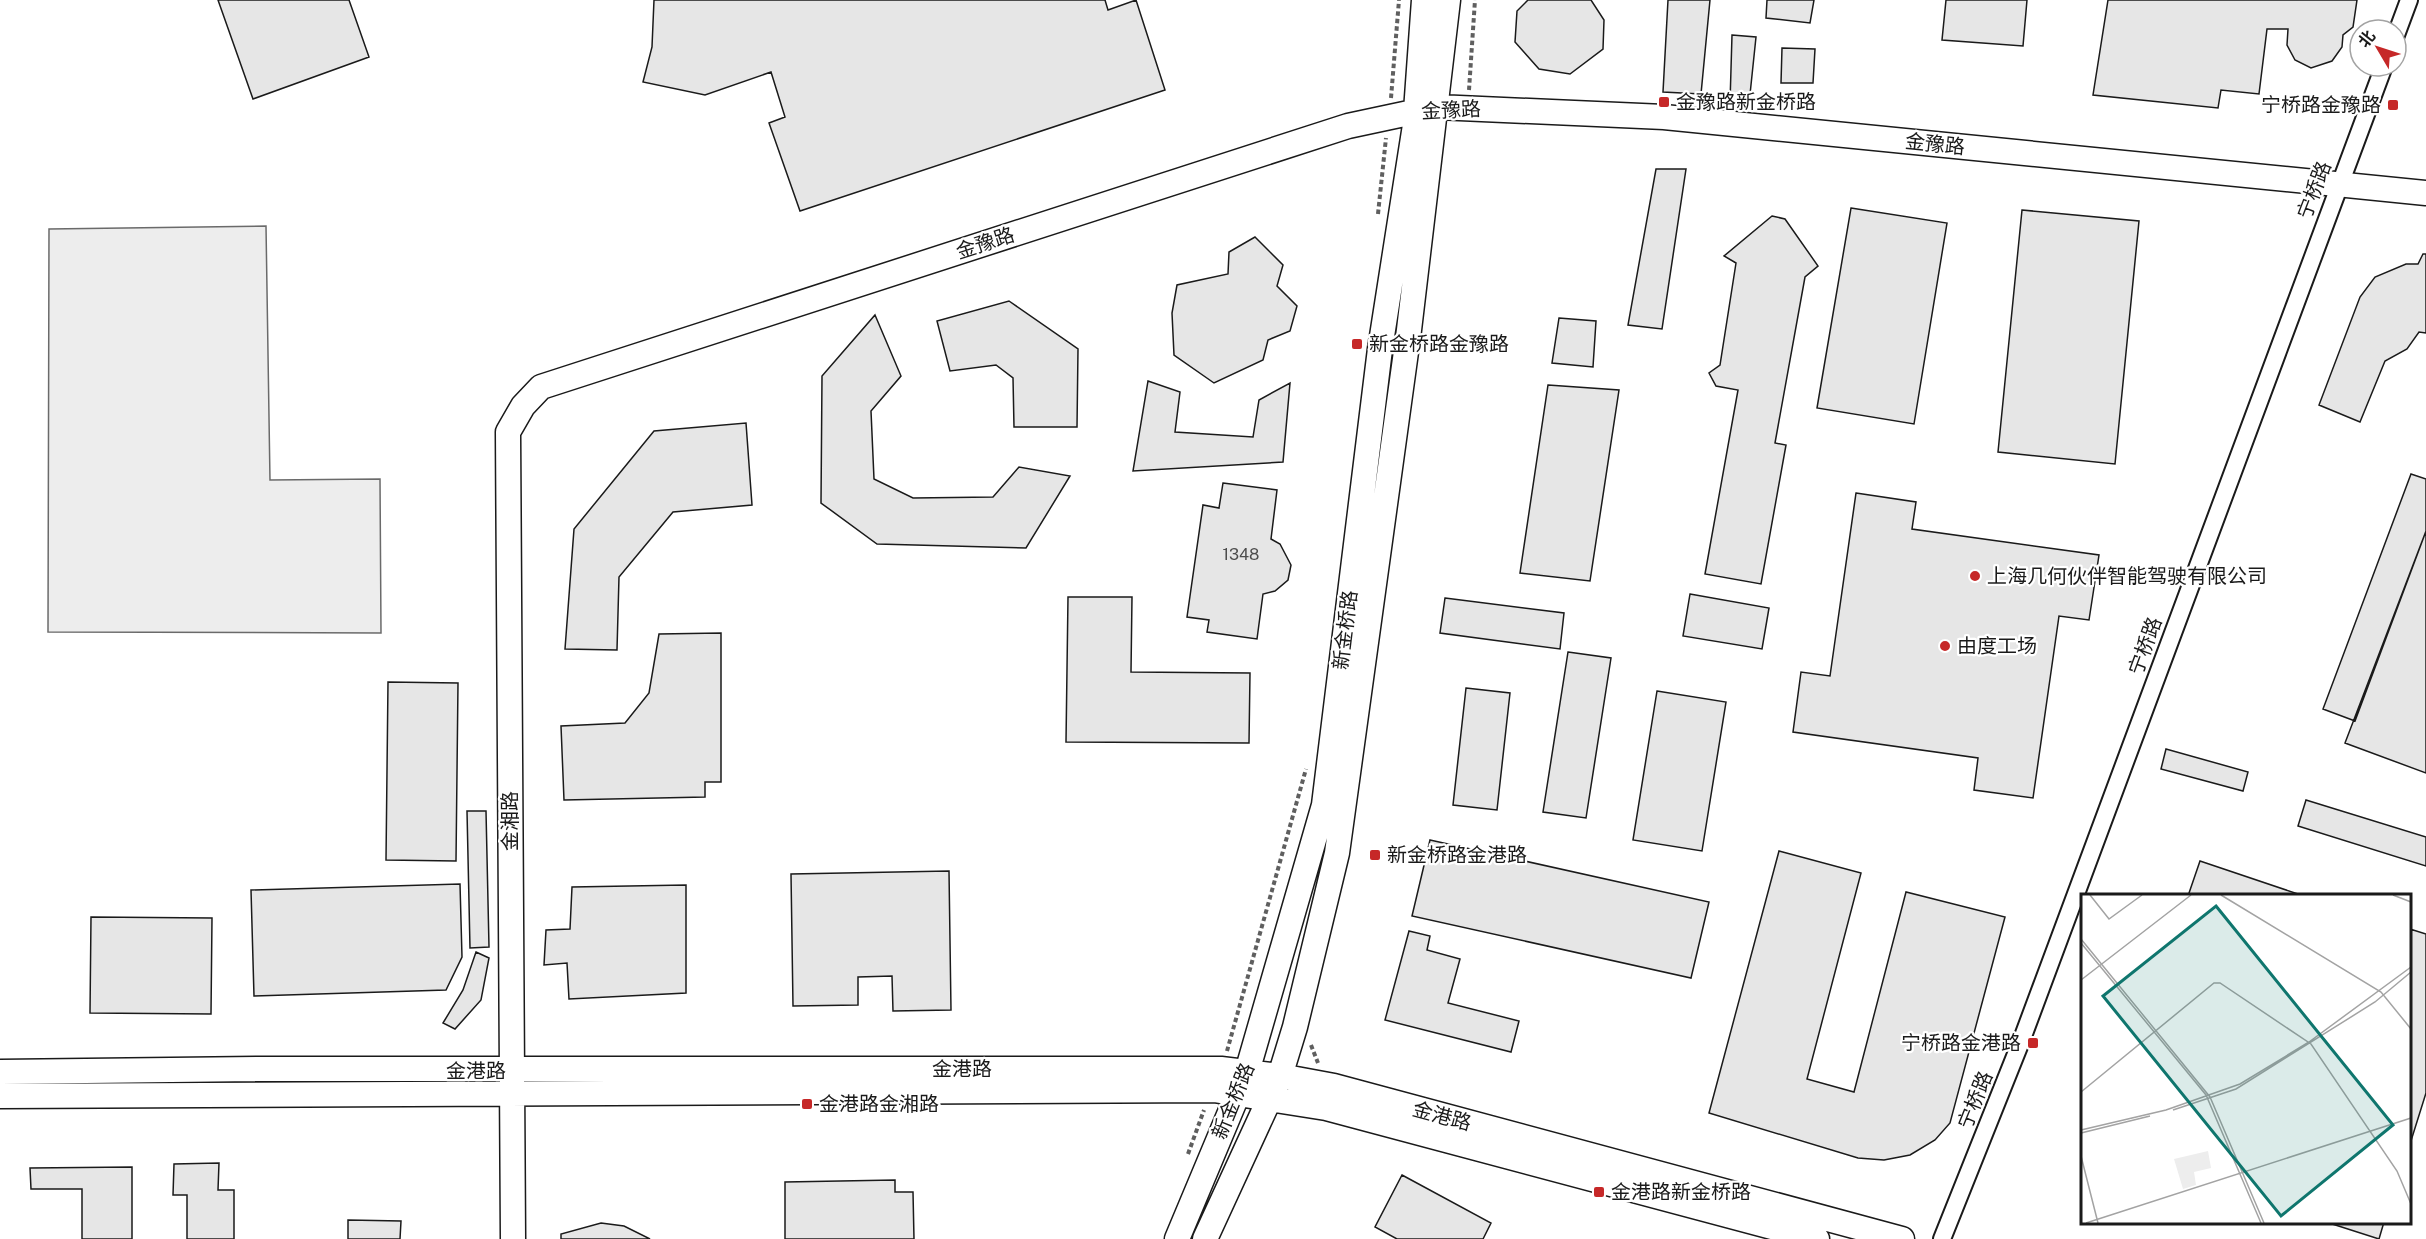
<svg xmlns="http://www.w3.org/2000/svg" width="2426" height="1239" viewBox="0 0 2426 1239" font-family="'Public Sans','Noto Sans SC',sans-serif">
  <rect width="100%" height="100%" fill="#fff"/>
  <path fill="#ededed" stroke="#6a6a6a" stroke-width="1.5" d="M266 226 270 480 380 479 381 633 48 632 49 229Z"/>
  <path fill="#e6e6e6" stroke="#1a1a1a" stroke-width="1.5" d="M218 0H349L369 57 253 99Z
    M654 0H1105L1108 10 1136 0 1165 90 800 211 769 123 785 117 771 72 705 95 643 82 652 47Z
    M1528 0H1591L1604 20 1603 49 1570 74 1539 69 1515 42 1517 11Z
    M1668 0H1710L1701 94 1663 92Z
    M1767 0H1814L1810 23 1766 18Z
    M1946 0H2027L2023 46 1942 40Z
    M2108 0H2357L2353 27 2343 35 2342 47 2332 61 2311 68 2295 60 2287 45 2288 29H2267L2259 94 2221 90 2218 108 2093 95Z
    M1732 35 1756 37 1749 104 1730 103Z
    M1782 48 1815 49 1813 83H1781Z
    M1656 169H1686L1662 329 1628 325Z
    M1851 208 1947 223 1914 424 1817 408Z
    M2022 210 2139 221 2115 464 1998 452Z
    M1772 216 1785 219 1818 266 1805 277 1775 443 1786 445 1761 584 1705 574 1738 390 1716 386 1709 373 1720 365 1736 263 1724 256Z
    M1255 237 1283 265 1277 286 1297 306 1290 331 1268 340 1263 360 1214 383 1174 355 1172 313 1177 285 1228 274 1229 252Z
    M2423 254H2426V333L2419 332 2407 349 2385 361 2360 422 2319 405 2360 297 2375 277 2406 264H2418Z
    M1009 301 1078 349 1077 427H1014L1013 378 996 365 950 371 937 321Z
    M875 315 901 376 871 411 874 479 913 498 993 497 1019 467 1070 476 1026 548 877 544 821 503 822 376Z
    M1559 318 1596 321 1593 367 1552 363Z
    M1148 381 1180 392 1175 432 1253 437 1259 400 1290 383 1283 462 1133 471Z
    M1548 385 1619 390 1590 581 1520 573Z
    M746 423 752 505 673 512 619 577 617 650 565 649 574 529 654 431Z
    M2411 474 2426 479V531L2355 721 2323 709Z
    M1223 483 1277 490 1271 539 1280 544 1291 565 1288 580 1275 591 1263 594 1257 639 1207 632 1209 620 1187 617 1203 505 1219 508Z
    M1856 493 1916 502 1912 529 2099 555 2089 620 2059 616 2033 798 1974 790 1978 758 1793 732 1801 672 1830 676Z
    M2426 531V773L2345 743Z
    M1690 594 1769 608 1762 649 1683 636Z
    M1068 597H1132L1131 672 1250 673 1249 743 1066 742Z
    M1445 598 1564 613 1560 649 1440 633Z
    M721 633V782H705V797L564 800 561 726 625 723 649 693 659 634Z
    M1568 652 1611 658 1586 818 1543 812Z
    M388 682 458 683 456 861 386 860Z
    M1466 688 1510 693 1497 810 1453 805Z
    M1657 691 1726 702 1702 851 1633 840Z
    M2166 749 2248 772 2243 791 2161 769Z
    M2306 800 2426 837V866L2298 826Z
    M467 811H486L489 947 470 948Z
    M1430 840 1709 902 1691 978 1412 916Z
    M1779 851 1861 873 1807 1079 1854 1092 1906 892 2005 917 1950 1123 1935 1140 1910 1155 1884 1160 1858 1158 1709 1113Z
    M2200 861 2304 896H2188Z
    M949 871 951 1010 893 1011 892 976 858 977V1005L793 1006 791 874Z
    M460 884 462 957 446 990 254 996 251 890Z
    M686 885V993L569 999 567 963 544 965 546 930 570 929 572 887Z
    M91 917 212 918 211 1014 90 1013Z
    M2410 929 2426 934V1093L2410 1144Z
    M1409 931 1430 936 1427 950 1460 959 1448 1003 1519 1021 1511 1052 1385 1020Z
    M476 952 489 958 481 1000 455 1029 443 1023 463 990Z
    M219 1163 218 1190H234V1239H187V1195H173L174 1164Z
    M132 1167V1239H82V1189H31L30 1168Z
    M1402 1175 1491 1223 1483 1239H1397L1375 1227Z
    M895 1180V1192H913L914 1239H785V1182Z
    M348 1220 401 1221 400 1239H348Z
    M2326 1222H2384L2379 1239Z
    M601 1223 624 1226 650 1239H561V1234Z"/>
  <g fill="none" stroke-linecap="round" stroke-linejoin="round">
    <defs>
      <path id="street" d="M2396 35 2409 0
        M1942 1239 2022 1039 2384 66"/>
      <path id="secondary" d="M0 1072 257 1069H1221L1280 1076 1334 1086 1902 1239
        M0 1096 1214 1090 1326 1108 1817 1239
        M513 1239 508 432 523 406 541 387 1348 126 1437 107 1664 117 2426 193
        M1177 1239 1247 1072 1324 805 1380 349 1415 125 1424 0
        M1205 1239 1280 1076 1295 1027 1337 853 1409 330 1448 0"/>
    </defs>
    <use href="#street" stroke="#1a1a1a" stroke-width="20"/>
    <use href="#secondary" stroke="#1a1a1a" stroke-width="27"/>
    <path stroke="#5f5f5f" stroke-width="4" stroke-dasharray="4.5 3" stroke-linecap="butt" d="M1469 90 1475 0
      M1391 98 1399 0
      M1378 214 1386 138
      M1311 1045 1318 1063
      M1227 1051 1306 769
      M1188 1154 1204 1110"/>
    <use href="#street" stroke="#fff" stroke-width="16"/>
    <use href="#secondary" stroke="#fff" stroke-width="24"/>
  </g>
  <g fill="#c62828" stroke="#fff" stroke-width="2">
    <rect x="1658" y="96" width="12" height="12" rx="3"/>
    <rect x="2387" y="99" width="12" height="12" rx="3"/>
    <rect x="1351" y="338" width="12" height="12" rx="3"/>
    <circle cx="1975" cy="576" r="6"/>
    <circle cx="1945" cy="646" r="6"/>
    <rect x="1369" y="849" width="12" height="12" rx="3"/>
    <rect x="2027" y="1037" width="12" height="12" rx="3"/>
    <rect x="801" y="1098" width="12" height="12" rx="3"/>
    <rect x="1593" y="1186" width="12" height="12" rx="3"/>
  </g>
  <g text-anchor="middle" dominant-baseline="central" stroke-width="4.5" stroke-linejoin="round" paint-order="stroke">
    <g font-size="16" fill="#4d4d4d">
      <text x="1241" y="554">1348</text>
    </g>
    <g font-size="20" fill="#1a1a1a" stroke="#fff" text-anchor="start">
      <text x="1676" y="102">金豫路新金桥路</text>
      <text x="2381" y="105" text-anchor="end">宁桥路金豫路</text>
      <text x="1369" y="344">新金桥路金豫路</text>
      <text x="1987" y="576">上海几何伙伴智能驾驶有限公司</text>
      <text x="1957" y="646">由度工场</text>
      <text x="1387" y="855">新金桥路金港路</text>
      <text x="2021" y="1043" text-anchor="end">宁桥路金港路</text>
      <text x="819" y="1104">金港路金湘路</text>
      <text x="1611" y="1192">金港路新金桥路</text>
    </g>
    <g font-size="20" fill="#1a1a1a" stroke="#fff">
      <text transform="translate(1451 110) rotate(-3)">金豫路</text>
      <text transform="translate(1935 144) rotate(6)">金豫路</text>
      <text transform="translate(2314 190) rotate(-69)">宁桥路</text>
      <text transform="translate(985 243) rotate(-18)">金豫路</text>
      <text transform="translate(1345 630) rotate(-83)">新金桥路</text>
      <text transform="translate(2145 646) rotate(-70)">宁桥路</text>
      <text transform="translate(510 821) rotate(-90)">金湘路</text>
      <text x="962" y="1069">金港路</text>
      <text x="476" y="1071">金港路</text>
      <text transform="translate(1975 1100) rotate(-68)">宁桥路</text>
      <text transform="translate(1233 1101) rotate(-68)">新金桥路</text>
      <text transform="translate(1442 1116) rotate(15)">金港路</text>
    </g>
  </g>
  <g transform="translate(2081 894)">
    <rect width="330" height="330" fill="#fff"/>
    <path d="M127 257 130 274 113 278 115 291 102 295 93 265Z" fill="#ededed"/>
    <path fill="none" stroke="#a3a3a3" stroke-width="1.5" d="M9 1 28 25 61 1M140 1 300 98 330 135M312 1 330 8M0 45 129 203 183 329M0 49 125 201 180 329M0 86 110 1M0 198 133 89H139L230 150 316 277 330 310M92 216 155 195 294 108 330 78M0 236 85 216 159 190 228 148 330 73M0 239 69 222M0 262 17 329M5 329 330 224"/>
    <path fill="#0f766e" fill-opacity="0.15" stroke="#0f766e" stroke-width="3" d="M135 12 312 231 200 322 22 102Z"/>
    <rect width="330" height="330" fill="none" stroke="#1a1a1a" stroke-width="3"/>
  </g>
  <g transform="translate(2378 48) rotate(309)"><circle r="28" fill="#ffffff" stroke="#a3a3a3" stroke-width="1.5"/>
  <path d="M0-4.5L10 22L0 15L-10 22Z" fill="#c62828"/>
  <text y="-9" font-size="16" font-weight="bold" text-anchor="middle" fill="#1a1a1a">北</text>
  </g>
</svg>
